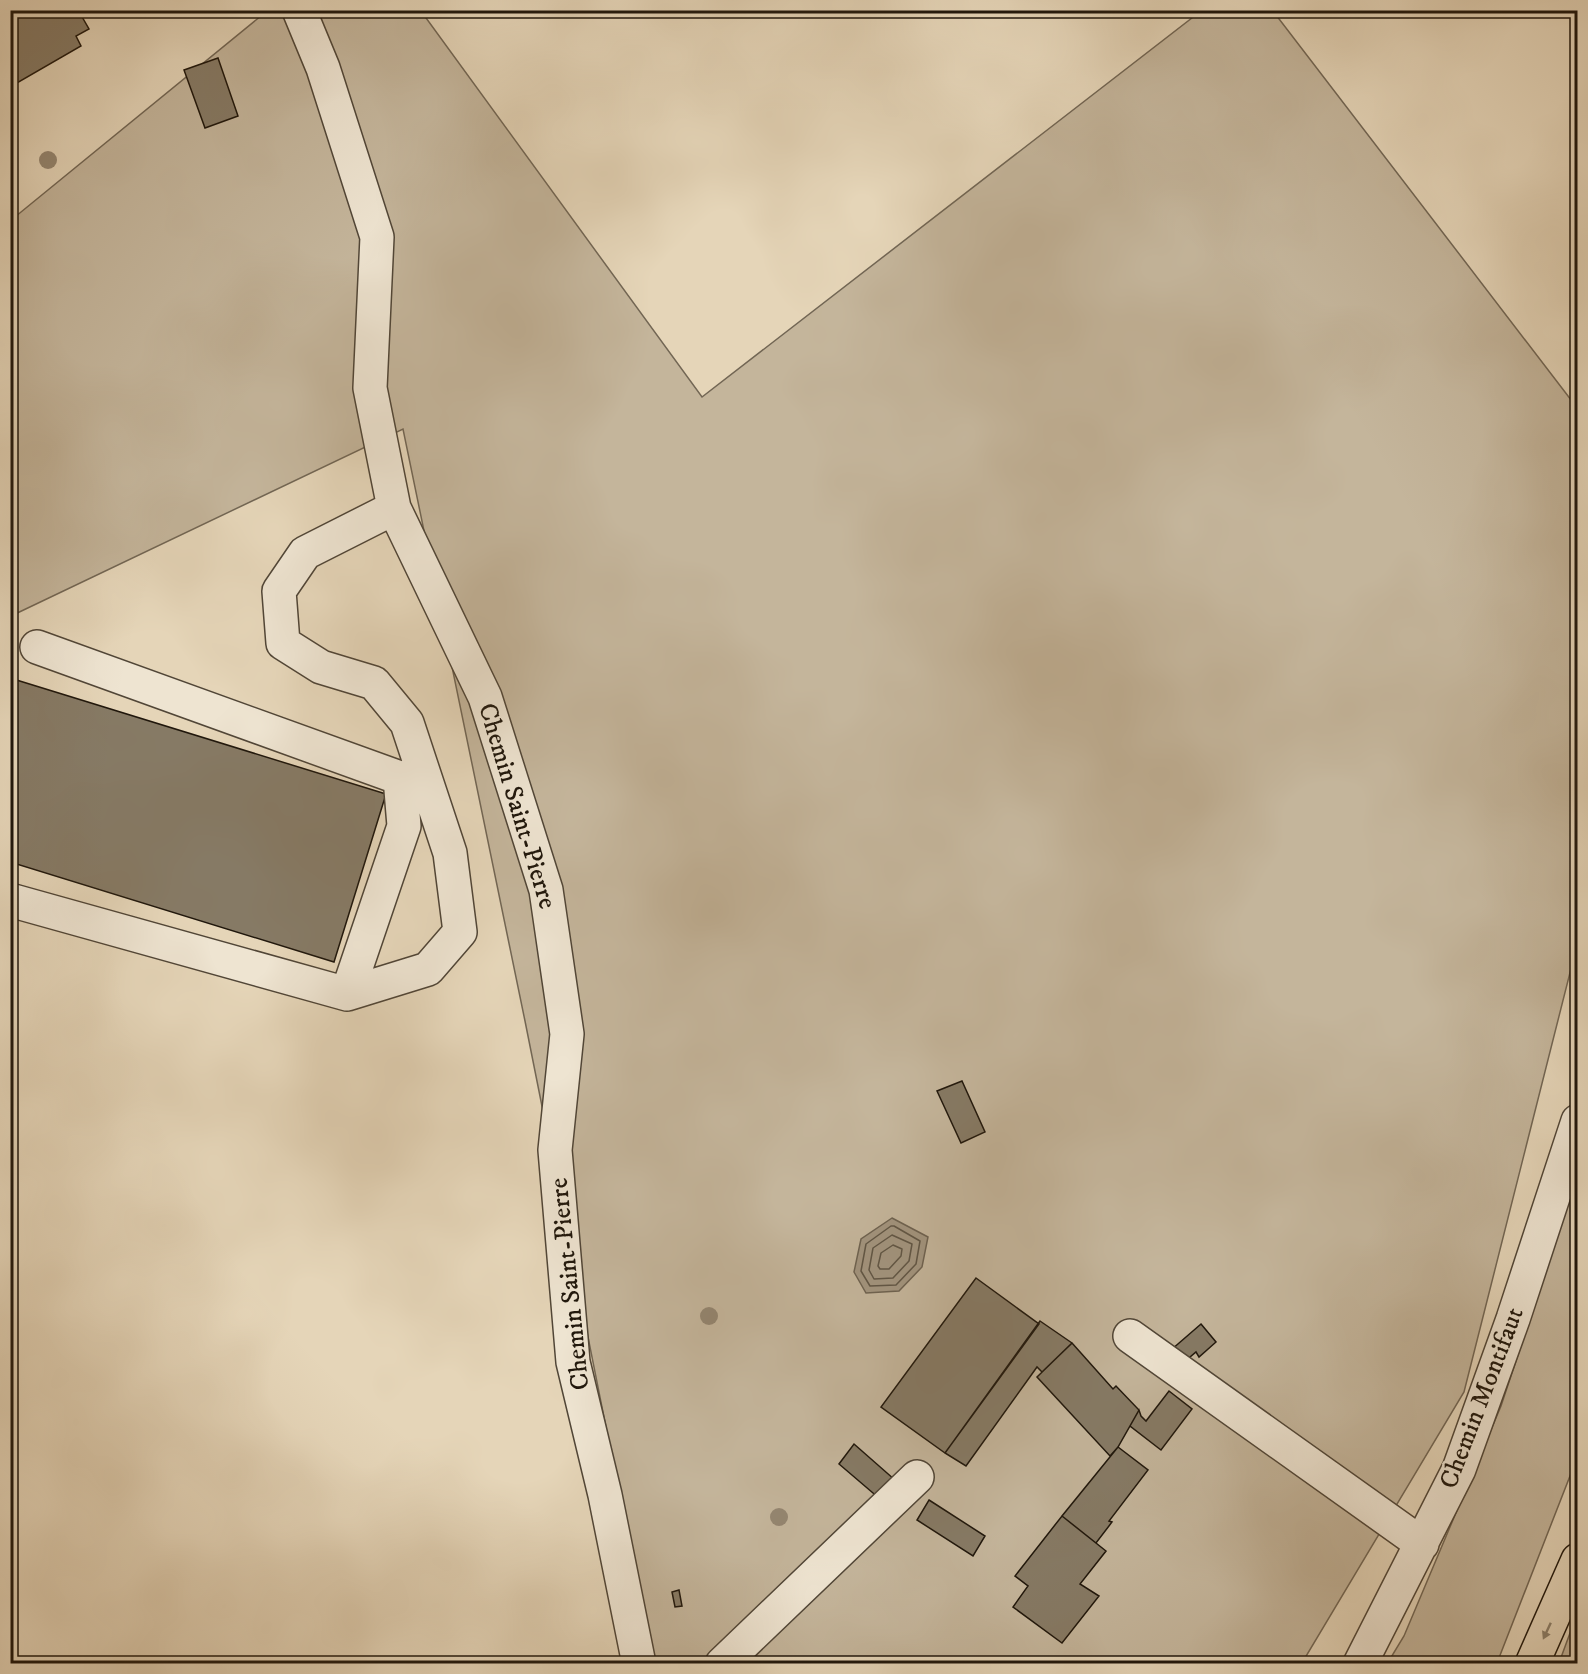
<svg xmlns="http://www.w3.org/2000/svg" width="1588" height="1674" viewBox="0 0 1588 1674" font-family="'IM FELL DW Pica',serif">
  <rect width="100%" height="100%" fill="#e5d5b8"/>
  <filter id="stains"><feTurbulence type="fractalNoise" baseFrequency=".00333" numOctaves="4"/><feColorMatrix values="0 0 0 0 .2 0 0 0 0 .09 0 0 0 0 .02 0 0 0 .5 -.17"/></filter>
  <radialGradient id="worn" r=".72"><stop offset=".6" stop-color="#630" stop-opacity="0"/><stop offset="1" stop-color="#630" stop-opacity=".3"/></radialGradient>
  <path fill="#c4b59b" stroke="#726654" stroke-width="1.5" d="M267 11H421L702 397 1201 11H1273L1578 409 1577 945 1464 1392 1302 1663H653L525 1021 403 429 11 616 10 221Z
    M1577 1177V1458L1497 1663 1387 1664 1404 1636 1501 1406Z
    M1577 1614V1663H1559Z"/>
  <path fill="#a2947e" stroke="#6e6250" stroke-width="1.5" d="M892 1218 928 1237 922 1267 899 1291 866 1293 854 1272 861 1239Z"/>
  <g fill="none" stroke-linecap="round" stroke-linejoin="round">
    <path stroke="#615645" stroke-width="1.5" d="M891 1226H894L920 1241 916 1264 896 1285 870 1286 861 1271 866 1244Z
      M892 1235 912 1244 909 1261 893 1278 874 1279 869 1270 873 1248Z
      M893 1245 902 1249 901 1256 889 1269H880L878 1266 881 1253Z"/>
  </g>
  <path fill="#867a65" stroke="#20170c" stroke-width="1.5" d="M10 10H90L81 15 89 29 76 36 81 46 10 87Z
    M218 58 238 116 205 128 184 70Z
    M10 678 386 794 334 962 10 862Z
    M962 1081 985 1132 961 1143 937 1091Z
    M976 1278 1039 1324 945 1453 881 1407Z
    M1040 1321 1072 1343 1042 1372 1037 1367 966 1466 945 1453Z
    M1201 1324 1216 1342 1199 1357 1196 1352 1183 1363 1171 1350Z
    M1072 1343 1113 1389 1116 1386 1139 1410 1118 1447 1110 1456 1037 1377Z
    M1169 1391 1192 1409 1161 1450 1130 1426 1139 1410 1141 1416 1146 1421Z
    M854 1444 895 1480 880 1499 839 1464Z
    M1118 1447 1148 1470 1109 1521 1112 1522 1096 1543 1062 1516Z
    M929 1500 985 1536 973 1556 917 1520Z
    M1062 1516 1106 1551 1080 1584 1099 1596 1062 1643 1013 1607 1028 1586 1015 1576Z
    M679 1590 682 1606 675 1607 672 1592Z"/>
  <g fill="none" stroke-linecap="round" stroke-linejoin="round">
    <defs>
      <path id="minor" d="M299 10 323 68 377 237 370 388 394 508 485 697 546 890 567 1034 555 1150 573 1362 605 1495 639 1664
        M37 647 400 778 404 826 347 994 428 969 460 932 450 853 407 723 374 683 321 667 283 643 279 591 305 553 394 508
        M10 900 347 994
        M1130 1336 1422 1544
        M722 1664 917 1477
        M1360 1664 1459 1469 1513 1319 1578 1121"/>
      <path id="highway" d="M1532 1664 1578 1560"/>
    </defs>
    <use href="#minor" stroke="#514637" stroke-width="36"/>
    <use href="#highway" stroke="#20170c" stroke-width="36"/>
    <use href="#minor" stroke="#eee4d1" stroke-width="33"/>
    <use href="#highway" stroke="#e5d5b8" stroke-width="33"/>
  </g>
  <g fill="#948671">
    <circle cx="48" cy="160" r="9"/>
    <circle cx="709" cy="1316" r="9"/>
    <circle cx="779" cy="1517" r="9"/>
  </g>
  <defs><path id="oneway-solid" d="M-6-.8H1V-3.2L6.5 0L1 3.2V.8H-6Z" transform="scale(1.5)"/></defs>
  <use fill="#8c806b" href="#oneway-solid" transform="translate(1547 1631) rotate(115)"/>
  <g text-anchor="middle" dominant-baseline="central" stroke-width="5" stroke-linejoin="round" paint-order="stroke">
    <g font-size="26" fill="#20170c" stroke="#eee4d1">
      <text transform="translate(517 806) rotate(73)">Chemin Saint-Pierre</text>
      <text transform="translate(570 1284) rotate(-96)">Chemin Saint-Pierre</text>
      <text transform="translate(1482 1398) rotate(-69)">Chemin Montifaut</text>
    </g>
  </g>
  <rect width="1588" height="1674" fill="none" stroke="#e5d5b8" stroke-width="36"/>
  <rect x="12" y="12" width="1564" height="1650" fill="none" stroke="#20170c" stroke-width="3"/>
  <rect x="18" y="18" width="1552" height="1638" fill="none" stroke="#20170c" stroke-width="1.5"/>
  <rect width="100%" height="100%" filter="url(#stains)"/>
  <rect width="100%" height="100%" fill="url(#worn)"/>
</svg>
